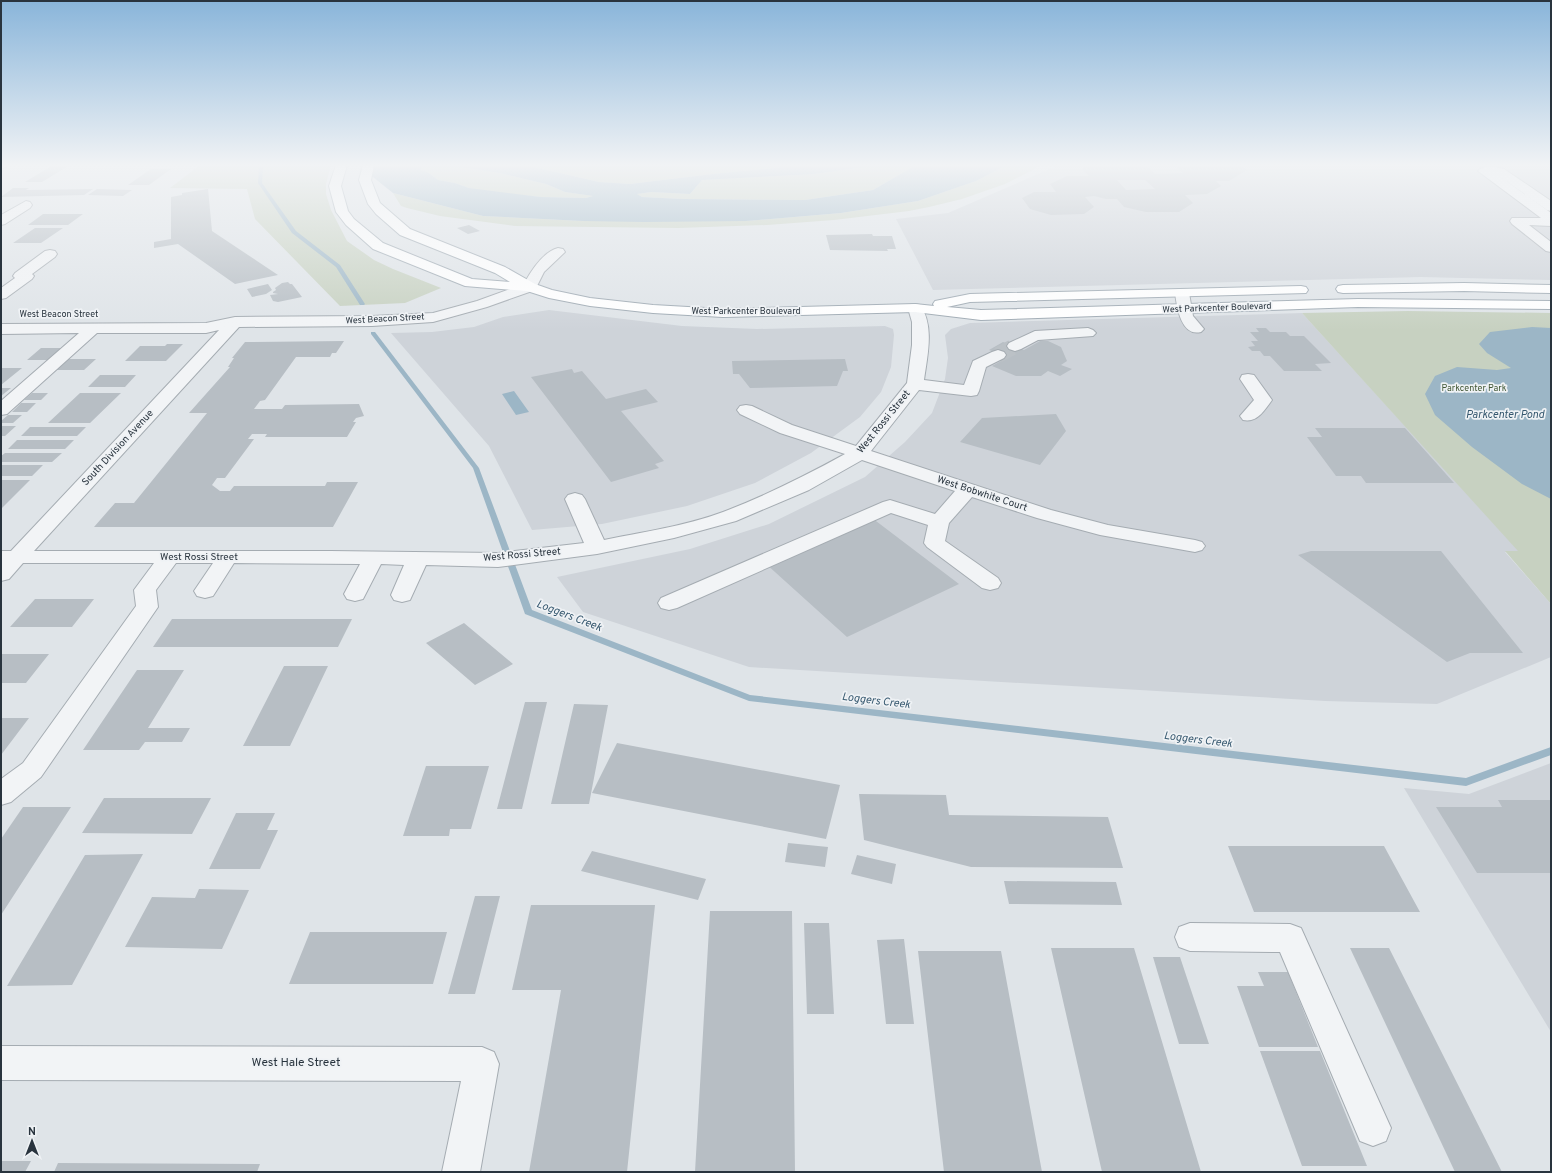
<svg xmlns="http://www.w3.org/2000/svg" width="1552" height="1173" viewBox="0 0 1552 1173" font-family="Overpass,sans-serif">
  <rect width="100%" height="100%" fill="#dfe4e8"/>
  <path fill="#ced3d9" d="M1059 165H1551V280L1421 277 933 290 896 219 948 213Z
    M549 310 682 326 757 329 885 326 893 329 894 335 891 367 881 392 860 417 811 453 755 483 687 506 602 524 532 530 489 446 391 333 432 332 474 327 503 317Z
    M1302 313 1519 551 1505 552 1551 604V657L1437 704 1325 701 749 667 583 612 557 577 690 549 769 524 865 477 905 442 932 413 945 379 948 358 945 335 951 329 970 323Z
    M1551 763V1032L1404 788 1469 794Z"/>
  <path fill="#c7d1c1" d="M200 165H331L326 184V194L331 210 347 241 374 260 393 269 441 288 405 303 340 306 255 219 247 189 170 188Z
    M422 165 460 167 500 173 546 184 565 192 594 196 586 198 541 197 489 192 469 188 455 183 438 180 429 173 420 170Z
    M525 165H807L713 174 630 184 599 182Z
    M877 165H916L873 190 805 200 683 199 642 197 636 194 651 192 690 194 702 180 815 174Z
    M1007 165H1039L1031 171 1005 184 962 199 929 207 909 211 834 220 767 225 678 228 515 226 440 216 407 208 401 206 393 193 483 216 583 221H746L841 213 918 201 976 181Z
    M1408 311 1551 313V604L1505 551H1518L1302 313Z"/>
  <path fill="#9cb6c6" d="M358 165H422L421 170 429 173 438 180 455 183 469 188 541 197 586 198 593 196 565 192 546 184 500 173 460 167 425 165H525L599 182 630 184 713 174 807 165H877L815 174 702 180 690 194 651 192 637 194 642 197 683 199 805 200 873 190 916 165H1007L976 181 918 201 841 213 746 221 644 222 583 221 483 216 393 193Z
    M1532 327 1551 328V499L1522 484 1472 447 1435 415 1425 394 1435 376 1457 367 1497 370 1511 368 1487 353 1479 344 1490 332Z
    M514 391 529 412 516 415 502 394Z"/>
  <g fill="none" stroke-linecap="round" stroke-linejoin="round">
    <path fill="#9cb6c6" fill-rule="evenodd" d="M259 165H263L262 183 296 231 340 265 365 304 364 305H360L336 267 292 233 258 183Z
      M371 332H375L479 468 532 610 750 695 1466 778 1551 747V755L1466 786 749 701 525 614 473 468 371 334Z"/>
  </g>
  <path fill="#b7bec4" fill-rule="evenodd" d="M53 165H70L42 182H25Z
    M1086 165H1146L1155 174 1183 173 1174 165H1241L1247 170 1229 181H1216L1221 186 1207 194 1185 195 1193 203 1179 212H1146L1124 207 1117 199H1106L1094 196 1085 197 1094 207 1084 214 1051 215 1030 209 1022 198 1034 192H1056L1050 184 1067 176H1089L1082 169ZM1117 180H1145L1155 189 1126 190Z
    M151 169H171L149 185H128Z
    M13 188H29L26 190 93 189 84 195 1 197Z
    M97 189 132 190 123 196 88 195Z
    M208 189 212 231 278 275 235 284 178 244 154 248V242L171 239V197L182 195V193Z
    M43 214H83L68 225H28Z
    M469 225 480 231 468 234 457 228Z
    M35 228H63L41 243H13Z
    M872 234 873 236H892L896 249H887L888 251 830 250 826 235Z
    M288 282 290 284H292L302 297 278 302 273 301 270 295 278 294 273 293V292L276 290 275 288 282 283Z
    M268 284 272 290 266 294 252 297 247 289Z
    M1256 328H1266L1270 332H1286L1290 336H1304L1331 363 1315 364 1322 371H1284L1270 356H1264L1260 351H1252L1248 347 1255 346 1251 341H1258L1250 332H1259Z
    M344 341 336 353H332L330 357H296L265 400 260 401 254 409H282L285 405 359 404 364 416 356 418 353 422H356L347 437H265L267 434H252L248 439H254L225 478H217L212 485 220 491H230L234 486H325L327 482H358L333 527H94L115 503H134L207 413H189L230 367H228L234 358H232L245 342Z
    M1040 341H1048L1061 347 1067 361 1061 365 1072 369 1060 376 1048 371 1041 376H1016L992 366 1008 357 989 350 1003 342 1024 350Z
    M167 344H183L166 361H125L140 346H165Z
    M41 348H64L50 360H27Z
    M66 359H96L84 370H53Z
    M845 359 848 371H843L837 386 750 388 739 374H733L732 361Z
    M1 368H22L1 385Z
    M572 369 574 373 582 371 606 399 646 389 658 402 621 411 664 461 655 464 659 468 611 482 531 377Z
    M100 375H136L125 387H88Z
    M1 388H11L1 396Z
    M32 393H48L41 400H24Z
    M80 393H121L90 423H48Z
    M21 403H36L27 412H12Z
    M1056 414 1066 431 1040 465 960 442 982 418Z
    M8 415H22L13 423H1V421Z
    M1 426H16L5 436H1Z
    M30 427H86L77 436H21Z
    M1315 428H1405L1454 483H1366L1361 476H1336L1307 437H1322Z
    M17 440H74L65 449H8Z
    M5 453H62L52 462H1V456Z
    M1 465H43L32 476H1Z
    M1 480H30L1 509Z
    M872 518 959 584 847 637 765 563Z
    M1311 551H1441L1523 653H1470L1447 662 1298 555Z
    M35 599H94L72 627H10Z
    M172 619H352L338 647H153Z
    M464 623 513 664 475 685 426 643Z
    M1 654H49L26 683H1Z
    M284 666H328L290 746H243Z
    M137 670H184L148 728H190L182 742H145L139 750H83Z
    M525 702H547L522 809H497Z
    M574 704 608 705 589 804H551Z
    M1 718H29L1 755Z
    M617 743 840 785 826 839 592 793Z
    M426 766H489L471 829H450L449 836H403Z
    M859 794 946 795 949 815 1108 817 1123 868 971 867 864 840Z
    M104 798H211L192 834 82 833Z
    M1498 800H1551V873H1477L1436 807H1502Z
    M23 807H71L1 915V839Z
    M236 813H275L267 830H278L260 869H209Z
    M788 843 828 847 825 867 785 862Z
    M1228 846H1384L1420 912H1254Z
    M592 851 706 879 698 900 581 871Z
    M143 854 72 985 7 986 85 855Z
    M857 855 896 864 892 884 851 874Z
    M1004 881 1116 882 1122 905 1009 904Z
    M199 889 249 890 222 949 125 947 152 897 195 898Z
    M475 896H500L475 994H448Z
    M531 905H655L627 1172H529L561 990H512Z
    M710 911H792L795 1172H695Z
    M804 923H829L834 1014H807Z
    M310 932H447L433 984H289Z
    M904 939 914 1024H886L877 940Z
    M1051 948H1134L1201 1172H1102Z
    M1350 948H1389L1502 1172H1455Z
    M918 951H1001L1042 1172H944Z
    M1153 957H1180L1209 1044H1179Z
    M1258 972H1288L1318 1047H1259L1237 986H1264Z
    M1260 1051H1320L1367 1166H1302Z
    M1 1161H31L25 1172H1Z
    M58 1163 260 1164 257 1172H54Z"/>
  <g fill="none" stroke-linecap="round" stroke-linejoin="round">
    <path stroke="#bbc1c6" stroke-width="16" stroke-dasharray="16 8" stroke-linecap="butt" d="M998 355 1015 346"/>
    <defs>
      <path id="minor" d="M1 165H7V166L1 169Z
        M1489 166 1504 169 1551 201V211L1547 210 1495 173 1551 213V226L1529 225 1551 242V252L1546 251 1512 224 1510 221 1512 218H1541L1478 171 1480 169Z
        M26 201 30 202 32 205 30 208 5 224 1 225V215Z
        M558 248 563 249 565 252 544 272 535 290 487 307 433 322 372 326 239 327 34 551H330L498 553 584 543 565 499 568 495 575 493 582 495 585 499 604 540C643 532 685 526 723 512 765 496 805 476 845 454L780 433 740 414 737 410 740 406 746 405 752 406 792 425 856 446 907 383 912 345V322L908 308 910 305 915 304 920 305C935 326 927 357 924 380L964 385 973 361 992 352 998 350 1004 352 1006 355 1004 358 986 367 979 391 977 395 971 396 919 390 871 451 1051 510 1108 525 1195 540 1202 542 1205 546 1202 550 1195 552 1100 535 1037 518 972 497 949 523 945 541 998 578 1001 583 998 588 990 590 982 588 927 547 924 543 928 525 891 513 677 608 669 610 661 608 658 603 661 598 883 502 890 500 935 514 955 491 862 460 809 490 736 521 674 538 597 554 498 567 426 565 410 600 402 602 394 600 391 595 404 565 381 564 363 599 355 601 347 599 344 594 360 564 234 563 213 596 205 598 197 596 194 591 213 563H176L156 590 158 607 41 777 11 802 1 805V779L23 763 136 606 134 590 154 563H23L9 579 1 581V551H11L219 330 206 333H97L7 414 1 415V401L79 333 1 334V324L206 323 235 317 372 316 433 313 477 301 524 284C531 271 543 252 558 248Z
        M50 250 55 251 57 254 55 257 32 274 34 276 32 279 6 298 1 299V288L15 278 13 276 15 273 45 251Z
        M1182 289 1187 290 1189 293 1193 316 1204 329 1201 332C1181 337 1177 307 1175 293L1177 290Z
        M1088 328 1093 330 1096 333 1093 336 1038 340 1021 349 1015 351 1009 349 1007 346 1009 343 1035 331Z
        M1248 374 1254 375 1272 400C1264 411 1257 423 1243 420L1240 416 1254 400 1240 379 1242 375Z
        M1190 923 1290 924 1301 928 1391 1128 1386 1141 1373 1146 1360 1141 1280 952 1190 951 1179 947 1175 937 1179 927Z
        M1 1046 482 1047 494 1052 499 1064 480 1172H442L461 1081 1 1080Z"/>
      <path id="major" d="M336 165H347L341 186 348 211 354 219 383 243 472 279 510 282 495 273 400 235 376 214 368 204 359 180 363 165H374L371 180 380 203 410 229 505 267 535 284 552 290 590 298 653 305 723 309 915 304 934 306 933 304 935 301 970 294 1301 286 1306 287 1308 290 1306 293 970 302 947 307 981 310 1358 299 1551 301V309L1358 307 981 320 915 312 723 317 653 313 590 306 549 298 527 291 465 286 373 249 346 225 336 212 329 186Z
        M1464 283 1551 285V293L1464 291 1343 293 1338 292 1336 289 1338 286 1343 285Z"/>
    </defs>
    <use href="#minor" stroke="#a5acb2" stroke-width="2"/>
    <use href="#major" stroke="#9faab3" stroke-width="2"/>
    <use href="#minor" fill="#f2f4f6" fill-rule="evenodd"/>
    <use href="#major" fill="#fff" fill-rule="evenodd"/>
  </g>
  <linearGradient id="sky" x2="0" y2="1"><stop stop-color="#89b5da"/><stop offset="0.5" stop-color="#f1f3f5"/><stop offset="1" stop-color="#f1f3f5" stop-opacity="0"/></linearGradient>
  <rect width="1552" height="330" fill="url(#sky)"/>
  <g text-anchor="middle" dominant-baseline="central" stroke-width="3.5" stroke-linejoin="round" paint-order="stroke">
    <g font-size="9" fill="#29343e" stroke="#eff2f5">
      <text transform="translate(1217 308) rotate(-2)">West Parkcenter Boulevard</text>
      <text x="746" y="311">West Parkcenter Boulevard</text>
      <text x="59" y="314">West Beacon Street</text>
      <text transform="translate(385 319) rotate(-3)">West Beacon Street</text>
    </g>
    <g font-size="9" fill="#435937" stroke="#eff2f5">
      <text x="1474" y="388">Parkcenter Park</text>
    </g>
    <g font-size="10" fill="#29343e" stroke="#eff2f5">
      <text transform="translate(884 422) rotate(-51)">West Rossi Street</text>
      <text transform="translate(118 448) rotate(-47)">South Division Avenue</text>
      <text transform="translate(982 494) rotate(18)">West Bobwhite Court</text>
      <text transform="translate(522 555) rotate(-5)">West Rossi Street</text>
      <text x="199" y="557">West Rossi Street</text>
    </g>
    <g font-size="11" font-style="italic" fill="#36586f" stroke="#eff2f5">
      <text x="1505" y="415">Parkcenter Pond</text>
      <text transform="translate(569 616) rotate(21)">Loggers Creek</text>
      <text transform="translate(876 701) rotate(7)">Loggers Creek</text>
      <text transform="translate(1198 740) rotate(7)">Loggers Creek</text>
    </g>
    <g font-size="12" fill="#29343e" stroke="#eff2f5">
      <text x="296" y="1063">West Hale Street</text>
    </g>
  </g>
  <rect width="1552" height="1173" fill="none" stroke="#29343e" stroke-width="4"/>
  <g transform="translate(32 1141)" stroke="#eff2f5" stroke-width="3" paint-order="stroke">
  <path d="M0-3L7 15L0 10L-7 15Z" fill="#29343e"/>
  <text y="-6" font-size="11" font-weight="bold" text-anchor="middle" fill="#29343e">N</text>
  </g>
</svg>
